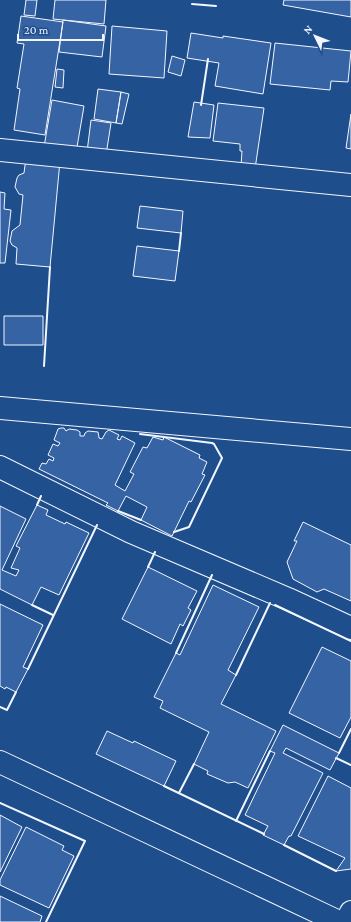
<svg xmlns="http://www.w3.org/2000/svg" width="351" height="922" viewBox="0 0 351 922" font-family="'Crimson Pro',serif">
  <rect width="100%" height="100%" fill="#1f4e8c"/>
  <path fill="#3563a3" stroke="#f2f6ff" d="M26 0H37L35 16 24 15Z
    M55 0H106L104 24 53 19Z
    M284 0H351V17L283 5Z
    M21 16 63 22 45 135 14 130 20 89 17 88 24 44 17 43Z
    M63 20 106 26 102 57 59 52Z
    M112 26 167 31 164 78 109 74Z
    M191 33 223 38V36L271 43 263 94 215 86 219 63 187 58Z
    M275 43 351 51 348 82 331 81 330 90 270 84Z
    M172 56 185 60 181 76 168 72Z
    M57 69 64 70 63 88 55 87Z
    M98 89 121 92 116 123 94 119Z
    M121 92 129 94 122 124 116 123Z
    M52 100 84 106 76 153 44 147Z
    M194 102 214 105 210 138 188 137Z
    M218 103 264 108 255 169 241 166 242 151H240V144L213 141Z
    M351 114V149L346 148Z
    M91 120 111 123 106 155 87 152Z
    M26 158 60 161 50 267 16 264 17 248 12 245 10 241 12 231 20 225 23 195 19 194 15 187 17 178 19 175 24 173Z
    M0 192 5 193 4 209 11 210 5 263H0Z
    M140 206 183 211 181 233 137 228Z
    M137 246 179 251 175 281 133 276Z
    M4 316H43V345H4Z
    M61 428H64L66 431 69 429 77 430 80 432V436H84L85 433 88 431 98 432 99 438 102 439 106 432 109 430 119 435 117 439 120 440 122 436 135 443 115 485 125 491 134 474 130 472 143 447 147 448 153 437 163 440 164 437 200 455 199 458 207 462 202 474 205 475 191 502 189 501 172 536 141 520 147 507 126 496 118 511 106 505 108 503 39 469 42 463 46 464 49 459 53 461 54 458 48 455 53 444 58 446 60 443 54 440 58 429Z
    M37 505 48 510 46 515 65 524 66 522 89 533 59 595 41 587 32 605 0 589V506L26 519 2 570 16 576 19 570 11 568 20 548 16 546Z
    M303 522 351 545V601L324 589 317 592 293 579 287 562 297 541H294Z
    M148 567 197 591 188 608 191 610 183 626 180 624 171 644 122 619Z
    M213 585 259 607 228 670 236 675 221 704 276 731 248 788 235 782 228 783 207 774 208 771 194 764 209 732 160 708 163 701 154 697 176 653 180 655Z
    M0 604 43 625 23 667 28 669 16 692 6 687 5 689 0 686Z
    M322 647 351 661V717L340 738 289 713Z
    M283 725 339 753 330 770 286 748 283 753 323 773 291 836H289L284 845 263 835 268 826 245 815 275 753 270 751Z
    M107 731 133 743 134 741 176 761 164 786 96 754Z
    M328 776 351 788V869L336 871 345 858 298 836Z
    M0 815 22 827 0 872Z
    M26 827 64 846 62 850 74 856 49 908 0 885V880Z
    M0 896 42 916 40 922H0Z"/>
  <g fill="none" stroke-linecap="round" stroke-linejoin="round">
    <defs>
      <path id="street" d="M0 150 351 185
        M0 408 351 439
        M0 467 131 532 288 599 351 628
        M347 922 351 912"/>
      <path id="secondary" d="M0 762 339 922"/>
    </defs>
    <use href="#street" stroke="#f2f6ff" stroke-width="24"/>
    <use href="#secondary" stroke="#f2f6ff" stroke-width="24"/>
    <use href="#street" stroke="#1f4e8c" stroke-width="22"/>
    <use href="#secondary" stroke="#1f4e8c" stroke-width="22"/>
    <path stroke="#f2f6ff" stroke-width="2" d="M192 4 216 6
      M201 105 208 59
      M179 251 181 233
      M44 366 50 267
      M140 434 212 443 214 444 222 458 189 527 174 532
      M37 505 41 496
      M118 511 141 520
      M148 567 155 552
      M32 605 53 615
      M275 605 351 641
      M176 653 212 575
      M28 669 97 525
      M236 675 270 603
      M0 707 7 710 16 692
      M339 753 351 729
      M336 758 351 765
      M164 786 264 834
      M179 793 194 764
      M0 803 85 841 46 922
      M236 821 270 751
      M284 845 336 871"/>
  </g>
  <g transform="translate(315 36) rotate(313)" stroke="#1f4e8c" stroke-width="3" paint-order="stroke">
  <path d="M0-3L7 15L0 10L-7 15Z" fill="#f2f6ff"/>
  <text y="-6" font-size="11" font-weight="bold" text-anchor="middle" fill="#f2f6ff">N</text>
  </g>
  <path d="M18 34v6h85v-6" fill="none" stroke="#f2f6ff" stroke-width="2"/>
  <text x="24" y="34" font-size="12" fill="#f2f6ff" stroke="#1f4e8c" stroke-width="3" paint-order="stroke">20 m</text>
</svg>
